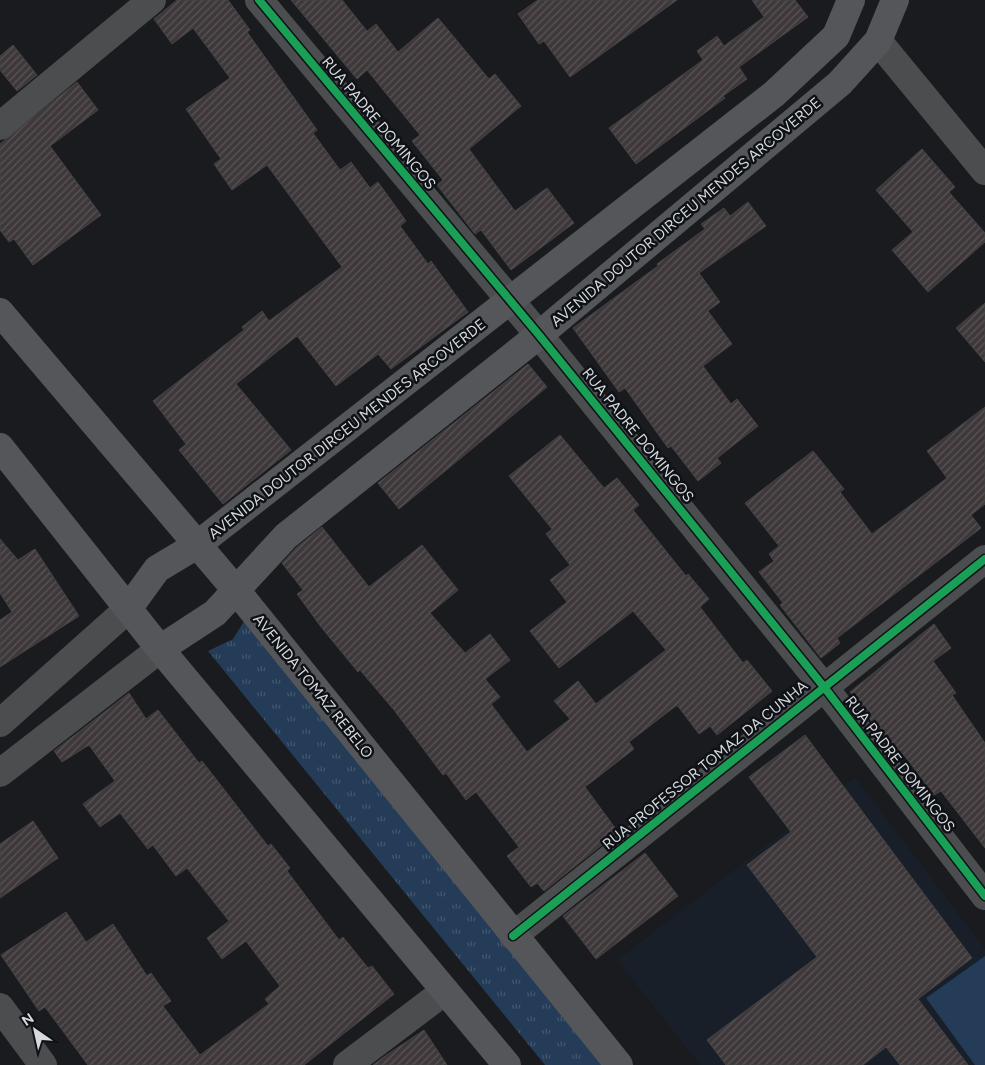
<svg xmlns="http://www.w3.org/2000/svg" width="985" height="1065" viewBox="0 0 985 1065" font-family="Figtree,sans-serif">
  <defs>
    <pattern id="park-tufts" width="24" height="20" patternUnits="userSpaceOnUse" patternTransform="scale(1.25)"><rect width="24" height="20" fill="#243c57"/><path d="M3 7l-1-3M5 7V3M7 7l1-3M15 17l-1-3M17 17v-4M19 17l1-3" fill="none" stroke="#43586f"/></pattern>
    <pattern id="building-hatch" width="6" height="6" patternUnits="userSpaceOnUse" patternTransform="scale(1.25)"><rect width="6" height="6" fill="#3e383a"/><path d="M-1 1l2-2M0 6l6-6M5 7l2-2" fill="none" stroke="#595456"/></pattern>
  </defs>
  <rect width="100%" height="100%" fill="#191b1e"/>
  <path fill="#181f28" d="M855 777 985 949V1065H700L617 960Z"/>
  <path fill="#243c57" d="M985 956V1065H975L926 998Z"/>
  <path fill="url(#park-tufts)" d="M246 618 608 1065H545L208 651 233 639Z"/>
  <path fill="url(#building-hatch)" stroke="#434344" d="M177 0H228L250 30 247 32 317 130 313 133 340 170 351 162 370 188 378 182 406 221 400 226 428 264 431 261 468 312 391 369 378 354 336 386 297 336 236 384 291 450 223 504 179 450 186 444 153 401 244 330 242 327 262 311 269 321 342 267 267 165 232 190 214 164 221 159 186 109 230 78 193 28 172 44 154 19Z
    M291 0H342L367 31 376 24 398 52 438 18 489 79 495 74 521 106 469 149 515 211 547 188 574 223 511 270 481 230 475 234 437 185 443 180 412 141 420 135 367 70 357 79Z
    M538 0H677L570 77 544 41 539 44 518 14Z
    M752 0H795L808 17 739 67 747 79 723 96 725 98 636 164 609 128 703 60 697 51 717 36 724 46 764 17Z
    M13 45 37 75 17 91 0 70V56Z
    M77 82 98 110 50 146 101 215 33 265 14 239 9 242 0 230V144Z
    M922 149 955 187 949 192 985 233V242L928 292 892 250 913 232 876 190Z
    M748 202 766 226 699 273 720 302 708 311 732 344 703 366 731 404 737 399 758 426 717 458 721 463 698 481 671 446 668 448 625 388 619 392 573 328 658 266 657 264 705 229 701 224 724 208 730 216Z
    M985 303V362L956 328Z
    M528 364 547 387 399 509 378 483Z
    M985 407V504L971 515 981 528 837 638 840 643 821 658 780 605 783 603 759 572 774 561 769 554 779 546 745 503 813 451 844 489 840 492 872 534 947 478 927 451Z
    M560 435 604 488 617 478 639 505 633 510 686 576 688 574 709 599 700 607 743 663 747 660 772 691 717 735 710 726 699 734 677 705 629 742 634 749 585 787 618 832 544 891 537 883 531 887 507 856 519 847 476 792 466 800 446 773 443 775 394 710 360 670 358 672 321 627 297 594 303 590 282 563 297 547 322 527 369 587 422 545 458 590 430 613 465 653 490 634 510 660 485 679 500 697 491 704 527 752 570 719 554 701 578 681 596 704 666 650 633 611 559 668 530 631 567 602 550 580 570 565 546 534 552 529 509 476Z
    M0 539 18 560 35 549 79 616 0 667V620L12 612 0 593Z
    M934 624 951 648 933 661 956 693 952 695 985 743V848L941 791 934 795 904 755 899 758 850 692Z
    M129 693 146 719 158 710 199 763 202 761 268 846 271 844 290 868 287 871 339 940 343 937 368 968 372 966 394 994 304 1065H88L45 1007 39 1011 1 955 66 912 86 942 113 924 147 976 151 973 171 1001 163 1006 200 1055 269 1004 265 999 280 986 246 941 222 959 207 938 229 921 187 868 176 876 153 845 148 849 120 813 100 827 83 804 115 781 89 745 62 762 54 751Z
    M805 735 972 958 918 999 968 1065H900L886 1047 863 1065H726L707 1040 817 957 747 865 791 832 749 777Z
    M33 821 58 858 0 898V844Z
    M645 853 678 896 596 959 563 916Z
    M424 1030 447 1065H373L385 1056Z"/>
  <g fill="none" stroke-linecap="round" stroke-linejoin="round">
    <path stroke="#4b4d4e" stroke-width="28" d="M259 0 539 335 824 687 985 896
      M878 41 985 171
      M0 126 152 0
      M0 723 128 609
      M0 773 160 649
      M513 936 985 559
      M0 1007 43 1065
      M347 1065 445 991"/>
    <path stroke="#555659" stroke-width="28" d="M0 312 235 589 619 1065
      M0 447 160 649 507 1065
      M128 609 157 569 197 545 774 94 836 36 851 0
      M160 649 215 613 286 536 539 335 840 83 878 41 895 0"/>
    <defs>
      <path id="cycleway" d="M259 0 539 335 824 687 985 896
        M513 936 985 559"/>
    </defs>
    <use href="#cycleway" stroke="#0e1216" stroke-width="11"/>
    <use href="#cycleway" stroke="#1a9f57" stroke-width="8"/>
  </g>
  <g text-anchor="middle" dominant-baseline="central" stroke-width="5" stroke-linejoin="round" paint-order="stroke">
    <g font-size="15" fill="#d7d9dd" stroke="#0e1216">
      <text transform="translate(379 123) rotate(50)">RUA PADRE DOMINGOS</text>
      <text transform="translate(686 212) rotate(-40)">AVENIDA DOUTOR DIRCEU MENDES ARCOVERDE</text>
      <text transform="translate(347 429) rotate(-38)">AVENIDA DOUTOR DIRCEU MENDES ARCOVERDE</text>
      <text transform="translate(638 435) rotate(51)">RUA PADRE DOMINGOS</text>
      <text transform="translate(313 686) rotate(51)">AVENIDA TOMAZ REBELO</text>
      <text transform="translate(900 764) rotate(52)">RUA PADRE DOMINGOS</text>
      <text transform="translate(705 765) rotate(-39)">RUA PROFESSOR TOMAZ DA CUNHA</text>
    </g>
  </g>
  <g transform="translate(35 1030) rotate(326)" stroke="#0e1216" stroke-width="4" paint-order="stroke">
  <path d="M0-4L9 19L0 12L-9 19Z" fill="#d7d9dd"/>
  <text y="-8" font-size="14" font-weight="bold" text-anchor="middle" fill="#d7d9dd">N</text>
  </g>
</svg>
